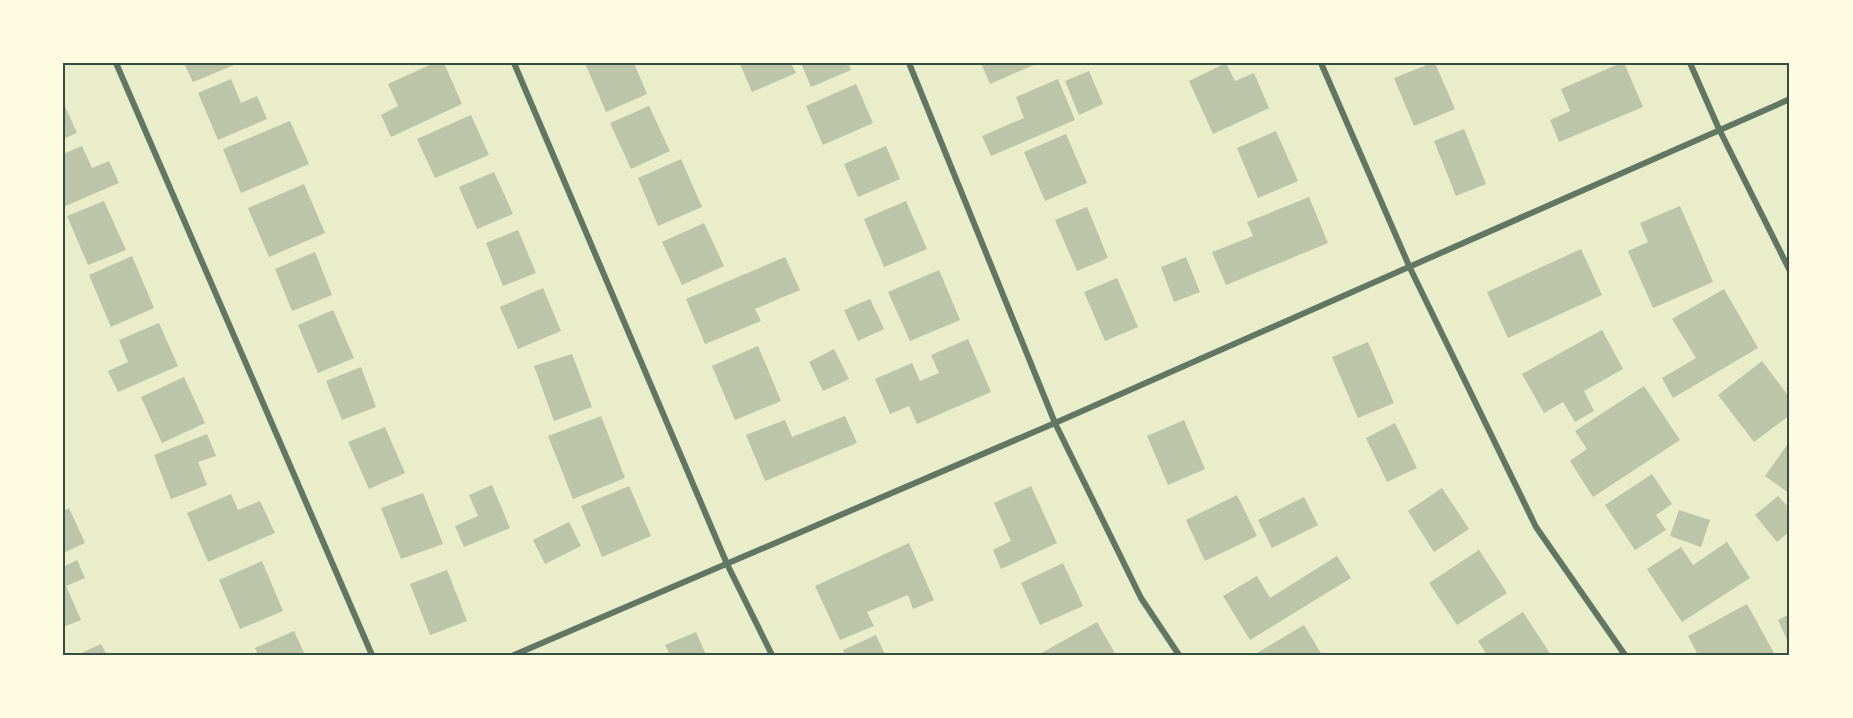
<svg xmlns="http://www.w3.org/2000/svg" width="1853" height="718" viewBox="0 0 1853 718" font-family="'PT Sans',sans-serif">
  <rect width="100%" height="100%" fill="#e9edc9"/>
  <path fill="#bcc5a7" d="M184 63H233L234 65 193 82Z
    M434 63H444L462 104 391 137 381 115 398 106 388 84Z
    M585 63H634L647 94 606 112Z
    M744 63H791L796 73 752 92 740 64Z
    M801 63H848L851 70 811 87Z
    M981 63H1038L990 84Z
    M1226 63 1235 81 1254 73 1269 108 1213 134 1189 81Z
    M1432 63H1435L1455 109 1414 126 1394 78Z
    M1621 63H1624L1643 107 1559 142 1550 120 1570 111 1561 89Z
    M1089 71 1103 104 1079 115 1065 81Z
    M231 79 241 103 257 96 267 119 218 140 198 93Z
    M1058 79 1075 120 991 156 982 136 1024 118 1016 97Z
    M856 84 873 123 823 145 806 106Z
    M63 102 77 133 63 139Z
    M649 106 670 151 631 169 610 123Z
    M471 115 489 155 435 178 417 139Z
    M290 121 309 164 241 193 223 149Z
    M1464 129 1486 184 1456 196 1434 141Z
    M1276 131 1298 181 1258 198 1237 148Z
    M1066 134 1087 183 1045 201 1024 152Z
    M82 146 92 168 109 161 119 183 63 207V154Z
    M886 146 900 179 858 197 844 164Z
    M681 159 702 207 658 226 638 178Z
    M494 172 513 214 477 229 459 187Z
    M304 184 325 233 269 257 248 208Z
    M1309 197 1328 243 1226 285 1212 252 1253 236 1247 222Z
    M104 201 126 250 88 265 67 216Z
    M906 201 927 249 884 267 864 219Z
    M1680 206 1713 282 1653 308 1628 251 1648 242 1640 223Z
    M1087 207 1108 258 1077 271 1055 220Z
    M704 223 724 266 682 285 662 242Z
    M518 230 536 273 503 286 486 243Z
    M1581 249 1602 295 1508 338 1487 292Z
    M315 252 332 295 292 311 275 269Z
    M132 256 154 308 111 327 89 275Z
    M785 257 800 290 755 309 761 321 705 344 686 299Z
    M1186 257 1200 292 1174 302 1161 267Z
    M939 270 960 320 910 341 888 292Z
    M1117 278 1138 327 1105 341 1084 292Z
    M543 288 561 331 518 349 500 307Z
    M1724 289 1758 348 1673 398 1662 378 1696 358 1672 319Z
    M870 299 884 329 858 341 844 310Z
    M333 310 354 358 318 373 298 325Z
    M159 323 178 366 118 392 108 371 128 362 119 340Z
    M1602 330 1623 369 1584 391 1594 411 1575 422 1563 402 1544 413 1522 374Z
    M968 339 991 392 917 424 909 406 890 414 875 379 912 363 920 381 939 373 931 355Z
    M1368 342 1394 403 1358 418 1332 357Z
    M758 346 781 401 735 420 712 366Z
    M834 349 849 379 823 391 809 362Z
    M572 354 592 407 554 421 534 366Z
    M1762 361 1790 398V415L1754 442 1718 395Z
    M361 367 376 407 342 420 326 381Z
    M184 377 205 423 162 443 141 397Z
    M1644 386 1680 440 1593 497 1570 461 1587 449 1575 431Z
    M601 416 625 478 573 499 548 436Z
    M845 416 857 443 765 481 746 435 785 420 792 437Z
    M1184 420 1205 469 1168 485 1147 436Z
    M1395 423 1417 468 1387 482 1366 438Z
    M385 427 405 473 369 489 348 442Z
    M207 434 216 456 198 462 207 485 171 499 154 455Z
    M1790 441V494L1765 476Z
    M1652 474 1672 504 1656 515 1666 530 1635 550 1605 505Z
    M492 485 510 528 464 547 455 526 478 516 469 495Z
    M629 486 651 536 602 557 581 506Z
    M1031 486 1057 543 1001 569 993 550 1011 541 994 503Z
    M1442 488 1469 529 1434 552 1408 511Z
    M423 493 443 544 401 559 381 508Z
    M231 494 238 510 260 501 275 533 208 562 187 513Z
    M1237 495 1257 536 1205 561 1186 520Z
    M1778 496 1790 509V531L1777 542 1755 515Z
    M1304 497 1318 525 1272 548 1258 520Z
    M69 508 85 543 63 553V511Z
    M1679 510 1710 520 1701 547 1670 536Z
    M569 522 581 546 545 564 533 540Z
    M1727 542 1750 578 1682 622 1647 569 1681 547 1693 565Z
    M909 543 934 600 913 609 908 595 867 612 874 626 840 640 815 586Z
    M1479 550 1507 593 1457 625 1429 583Z
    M1337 556 1351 578 1250 640 1223 596 1257 576 1270 598Z
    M77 560 85 578 66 586 81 620 63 627V567Z
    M262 561 283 611 240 629 219 580Z
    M1063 563 1083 606 1040 625 1021 583Z
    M447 570 467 621 430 635 410 584Z
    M1747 604 1774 653 1698 655 1688 636Z
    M1523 612 1551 655H1487L1478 641Z
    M1790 614V646L1778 620Z
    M1097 622 1116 655H1038Z
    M1304 625 1322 655H1259L1257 653Z
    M294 631 305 655H258L255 648Z
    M696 632 706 655H670L665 645Z
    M876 635 885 655H845L843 650Z
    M101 644 107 655H77Z"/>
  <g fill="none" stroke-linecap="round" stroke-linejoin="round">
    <path stroke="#617663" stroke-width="6" d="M116 63 372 655
      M514 63 727 564 772 655
      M909 63 1055 423 1141 598 1179 655
      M1321 63 1410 268 1536 527 1625 655
      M1690 63 1719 129 1790 271
      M514 655 1055 423 1790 99"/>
  </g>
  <rect width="1853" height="718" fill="none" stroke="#fefae0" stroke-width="129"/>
  <rect x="64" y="64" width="1724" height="590" fill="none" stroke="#344e41" stroke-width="2"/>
</svg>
